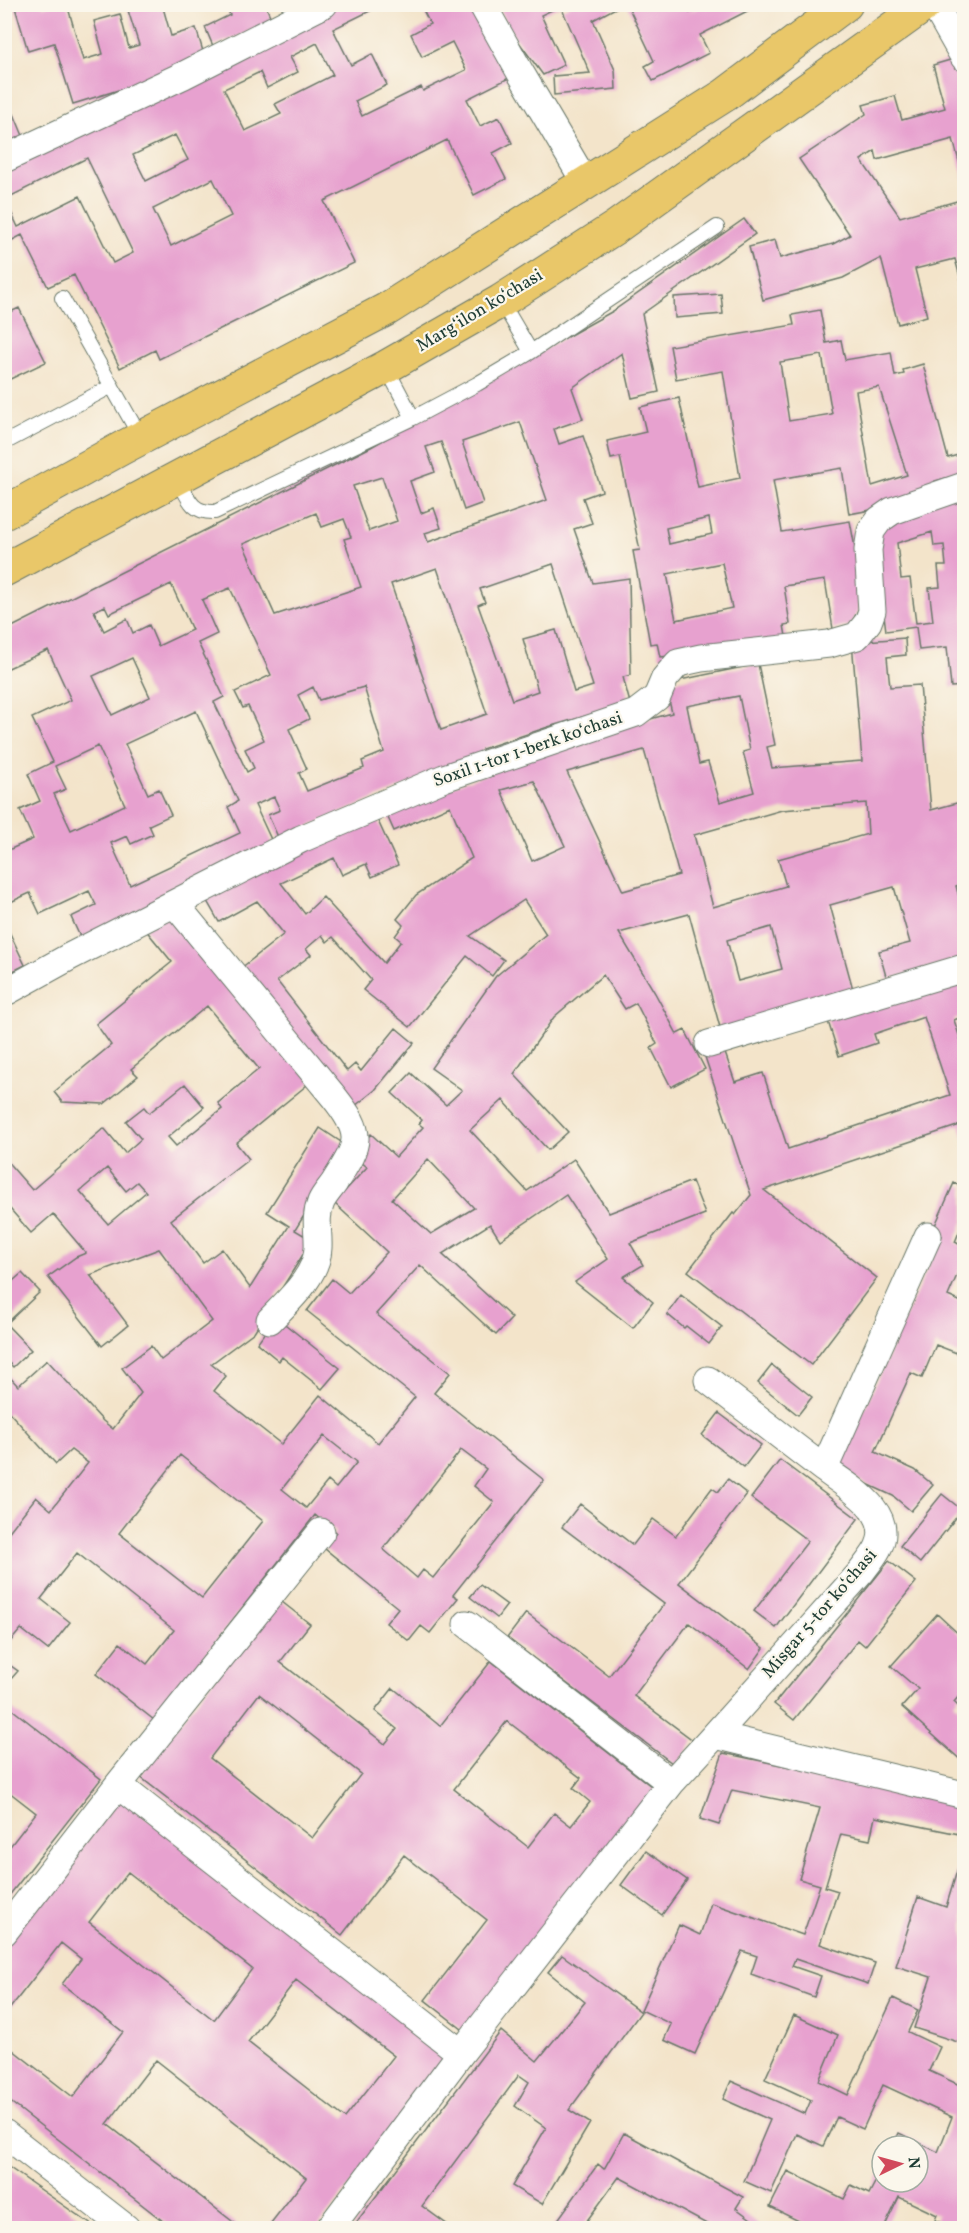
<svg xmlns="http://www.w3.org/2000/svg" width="969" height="2233" viewBox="0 0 969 2233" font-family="Vollkorn,serif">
  <rect width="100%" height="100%" fill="#fbf7ec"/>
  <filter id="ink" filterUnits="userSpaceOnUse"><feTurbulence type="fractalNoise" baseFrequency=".0167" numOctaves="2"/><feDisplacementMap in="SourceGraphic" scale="12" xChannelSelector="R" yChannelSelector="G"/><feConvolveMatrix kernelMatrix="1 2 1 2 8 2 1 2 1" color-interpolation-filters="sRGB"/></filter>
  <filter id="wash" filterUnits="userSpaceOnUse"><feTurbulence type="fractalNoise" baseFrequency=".008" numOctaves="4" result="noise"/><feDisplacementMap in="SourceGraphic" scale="24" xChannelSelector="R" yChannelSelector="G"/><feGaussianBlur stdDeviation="1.35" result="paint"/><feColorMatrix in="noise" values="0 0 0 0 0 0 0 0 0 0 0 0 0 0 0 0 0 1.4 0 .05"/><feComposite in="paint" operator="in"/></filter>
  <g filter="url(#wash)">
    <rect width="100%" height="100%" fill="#f3e4ca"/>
    <g id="blocks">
      <path fill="#e7a1cf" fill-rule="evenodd" d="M14 4H42L43 7 53 4H67L83 60 103 54 94 21 120 14 129 48 139 45 126 4H162L171 36 196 28 205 58 138 84 73 104 54 43 28 51Z
        M225 4H265L273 23 213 46 205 27 230 15Z
        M329 4H384L333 29 351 65 372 54 387 85 355 101 362 116 421 87 423 91 466 70 452 42 422 57 411 34 430 24 420 4H473L509 78 467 99 480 126 499 117 512 143 493 153 506 179 474 195 447 140 324 201 354 263 159 359 155 350 120 368 74 275 48 287 22 235 5 244 4 168ZM317 43 333 75 275 104 281 114 245 131 224 89 260 72 267 88 298 72 290 57ZM175 135 188 160 146 181 133 155ZM87 158 133 253 113 263 80 196 18 227 5 199ZM213 179 231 216 171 246 153 209Z
        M498 4H565L541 15 564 65 543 75 510 30Z
        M573 4H623L593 20 615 70 616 89 554 95 553 76 590 73 562 9Z
        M627 4H692L694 9 689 13 704 4H761L700 35 709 53 653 81 645 66 654 61Z
        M957 58 964 80V180L953 139 877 160 875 151 861 160 900 217 964 199V291L955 259 915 269 927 316 898 324 881 258 843 278 763 300 749 247 775 240 780 258 833 244 850 235 799 159 866 114 863 105 895 96 902 120 945 108 933 65Z
        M14 114 26 143 4 153V118Z
        M744 219 755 234 642 314 659 392 632 398 622 353 572 388 583 419 554 429 559 444 583 436 602 491 583 498 592 523 574 529 593 583 629 578 631 675 623 677 630 703 548 727 482 749 483 753 279 839 268 815 280 810 274 797 255 805 274 846 82 941 71 917 96 905 89 891 40 914 30 893 4 905V852L33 839 20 810 40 801 28 774 53 762 32 718 71 700 48 650 4 670V631L371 447 613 311ZM520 422 547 500 428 542 425 533 441 528 434 508 421 513 410 481 435 472 426 447 441 442 464 510 483 503 462 442ZM382 477 397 521 369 531 353 486ZM316 513 322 527 344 519 351 537 344 539 361 587 275 615 243 544ZM553 564 593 686 574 692 556 630 523 639 538 691 512 700 478 605 485 602 480 589ZM437 568 487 714 441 730 391 584ZM171 584 192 630 158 646 149 625 133 633 127 619 104 631 94 611 105 606 109 614ZM230 588 271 675 235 692 243 708 248 706 264 740 245 749 254 768 247 772 214 702 224 697 198 643 217 634 202 600ZM132 658 150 697 112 715 93 676ZM313 687 319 700 364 687 384 752 362 761 364 768 307 791 299 773 307 769 289 729 309 719 298 695ZM196 711 238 801 228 807 240 833 130 885 111 843 127 836 131 844 153 834 149 825 171 815 159 789 148 794 125 744ZM98 746 125 805 71 830 54 794 66 789 55 766Z
        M721 294 723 314 675 318 674 297Z
        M19 308 46 362 4 382V315Z
        M820 310 826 343 841 340 845 360 891 352 895 376 904 374 903 370 923 364 948 458 964 453V473L935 481 938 488 876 509 849 514 842 468 773 480 782 532 850 521 855 548 859 608 850 626 833 629 825 580 784 586 790 624 784 625 787 642 743 649 660 657 657 643 650 644 633 551 640 550 620 457 611 459 607 441 646 432 640 407 679 398 698 487 740 478 723 371 676 379 670 346 794 325 792 315ZM822 355 832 414 789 421 780 362ZM879 387 907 475 872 486 856 391ZM709 518 712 534 669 544 666 528ZM722 563 732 608 676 620 667 574Z
        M964 491V520L961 521 964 555V686L951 687 947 647 919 650 916 627 886 631 875 543 886 518ZM932 532 934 546 944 545 946 566H938L940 587 929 588 933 621 916 623 910 578 901 579 897 543Z
        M905 638 906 655 887 657 890 687 920 685 931 810 964 801V883L956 886 964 915V958L887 980 879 951 910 943 894 887 830 905 854 993 721 1031 689 914 619 933 655 993 677 1034 685 1030 705 1069 671 1087 651 1048 657 1044 636 1003 625 1009 603 975 554 1017 514 1074 568 1132 548 1150 503 1100 470 1130 527 1191 574 1159 609 1213 692 1181 705 1214 630 1243 643 1265 623 1277 653 1302 633 1328 575 1282 608 1259 566 1195 500 1240 490 1224 442 1254 512 1318 496 1335 420 1265 376 1314 450 1373 434 1393 544 1480 453 1595 458 1598 430 1633 421 1626 409 1641 386 1623 398 1608 324 1548 336 1532 315 1515 154 1720 96 1674 120 1643 147 1664 174 1630 77 1553 41 1599 70 1622 48 1650 21 1629 4 1649V1538L36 1497 51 1510 88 1463 71 1450 56 1464 9 1412 4 1417V1371L18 1386 47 1360 103 1421 113 1429 141 1393 122 1368 151 1346 161 1360 212 1321 159 1249 90 1275 128 1325 102 1346 48 1277 76 1257 86 1253 53 1214 31 1233 4 1202V1158L32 1190 104 1128 125 1153 141 1139 126 1121 144 1107 149 1113 185 1084 204 1107 168 1137 176 1146 222 1109 218 1103 259 1069 207 1006 131 1069 138 1076 104 1104 62 1102 54 1092 111 1045 96 1024 172 962 145 929 171 908 312 1081 236 1143 249 1159 171 1220 203 1263 222 1249 250 1288 289 1226 267 1212 320 1128 347 1146 295 1230 312 1240 289 1277 254 1332 211 1364 226 1376 214 1391 281 1444 320 1395 378 1443 415 1397 307 1311 332 1279 349 1293 387 1252 334 1203 367 1167 352 1154 371 1134 396 1157 423 1127 419 1124 422 1120 392 1093 411 1073 446 1105 462 1090 431 1068 496 976 546 934 524 900 470 936 504 960 492 976 467 956 410 1027 363 990 371 980 333 937 327 942 322 935 306 949 311 955 277 981 347 1071 355 1064 361 1071 396 1028 414 1043 375 1090 350 1110 236 972 284 934 257 901 219 922 203 894 373 810 398 865 372 877 366 864 342 875 334 858 281 883 305 914 323 897 384 963 401 941 395 936 403 925 397 919 416 895 472 858 450 806 394 831 385 811 597 734 672 713 665 683 758 664 775 745 767 747 772 768 862 761 852 642ZM739 696 750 750 743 752 754 792 720 802 708 762 699 764 687 706ZM644 750 679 875 623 891 567 772ZM534 781 565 846 532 861 501 790ZM866 803 868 834 778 859 786 886 713 907 694 835 782 810ZM771 927 782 969 738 981 727 940ZM428 1159 474 1208 431 1234 392 1199ZM107 1168 126 1191 137 1182 146 1192 108 1224 80 1191ZM324 1436 357 1462 336 1488 328 1481 306 1508 282 1489ZM461 1450 486 1469 474 1486 494 1502 433 1578 423 1570 417 1578 383 1549ZM180 1455 263 1521 202 1598 119 1533Z
        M4 921 25 965 7 974 10 980 4 983Z
        M964 973V1016L954 1020 964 1050V1139L960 1125 764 1190 877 1278 811 1365 688 1271 733 1213 735 1215 751 1195 705 1057 724 1050 735 1082 763 1073 788 1149 950 1095 924 1017 874 1034 877 1043 839 1056 826 1015Z
        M954 1183 964 1187V1220L955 1242 964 1247V1259L948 1296 964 1303V1356L936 1345 922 1378 911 1373 875 1452 915 1470 933 1485 911 1511 893 1496 837 1470 942 1236 932 1232Z
        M22 1273 40 1292 6 1324 31 1350 13 1367 4 1358V1285L6 1287Z
        M681 1295 722 1327 709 1344 686 1326 684 1328 667 1314Z
        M276 1317 340 1368 322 1389 282 1357 279 1361 257 1343Z
        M772 1365 812 1397 798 1415 758 1383Z
        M719 1413 761 1445 744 1467 702 1435Z
        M780 1460 858 1519 776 1628 754 1611 808 1541 751 1498Z
        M728 1479 747 1494 679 1583 764 1648 749 1669 689 1623 634 1696 694 1741 676 1766 507 1638 526 1613 609 1676 664 1604 562 1527 580 1504 633 1545 653 1519 676 1536 712 1488 718 1492Z
        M942 1494 962 1510 920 1563 900 1546Z
        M889 1561 916 1582 865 1646 858 1640 794 1720 774 1704Z
        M480 1585 507 1605 497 1618 470 1597Z
        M277 1598 310 1624 280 1662 385 1744 397 1729 375 1711 393 1688 440 1726 491 1661 656 1790 467 2033 425 2000 487 1920 404 1855 342 1935 139 1776ZM259 1694 361 1774 312 1838 210 1758ZM507 1721 581 1778 573 1788 590 1802 571 1826 554 1813 528 1847 454 1789Z
        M937 1614 964 1639V1690L954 1702 964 1712V1763L902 1707 918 1689 891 1666Z
        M4 1661 18 1671 4 1687Z
        M4 1703 101 1779 4 1902V1854L36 1813 4 1788Z
        M723 1753 964 1803V1835L875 1817 870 1840 841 1834 825 1887 838 1891 820 1944 875 1963 868 1984 795 1959 792 1966 821 1976 814 1997 751 1974 757 1956 742 1951 695 2054 664 2040 671 2024 641 2010 679 1925 700 1935 711 1903 803 1935 820 1885 799 1879 820 1808 732 1790 719 1825 700 1819Z
        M120 1797 450 2055 317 2228H267L306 2178 156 2060 107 2124 241 2228H172L4 2097V2043L73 2097 123 2032 62 1984 81 1959 61 1943 4 2016V1946ZM128 1872 252 1969 214 2020 89 1922ZM296 1980 394 2056 345 2118 248 2042Z
        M964 1848V2044L914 2028 931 1977 896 1966 918 1897 946 1907Z
        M646 1851 687 1880 662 1915 621 1885Z
        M562 1955 641 2012 569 2110 590 2123 542 2204 512 2186 546 2128 515 2106 529 2082 519 2075 422 2206 452 2228H352L501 2031 537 2061 585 2002 548 1972Z
        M893 1998 918 2010 908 2032 940 2047 929 2071 964 2087V2228H955L935 2220 937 2215 899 2197 884 2228H813L770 2207 788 2171 844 2199 851 2185 869 2194 882 2169V2182H918V2146H893L899 2133 938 2152 952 2117 883 2085 863 2129 837 2117 823 2146 797 2134 771 2193 744 2181 770 2120 723 2099 731 2081 805 2114 811 2100 765 2079 794 2015 838 2035 819 2081 848 2095Z
        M624 2133 743 2197 736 2208 762 2227 761 2228H714L619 2177 583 2226 587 2228H552L598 2164 604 2169Z
        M4 2164 96 2228H4Z"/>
    </g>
  </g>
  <g filter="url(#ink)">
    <use href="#blocks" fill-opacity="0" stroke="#697768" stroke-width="1.5"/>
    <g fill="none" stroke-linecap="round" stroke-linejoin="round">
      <defs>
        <path id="lane" d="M62 298 141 438
          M531 352 717 227
          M413 418 477 384 531 352 501 301
          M4 443 112 386
          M178 478C188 497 190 513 215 512L413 418 386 367"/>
        <path id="street" d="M482 4 520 72 585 182
          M934 4 964 57
          M4 159 184 75 324 4
          M175 904 334 1097C365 1136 359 1143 334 1183 330 1189 324 1195 321 1202 314 1219 319 1232 318 1248 317 1276 288 1301 270 1320
          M4 993 71 956 301 839 444 778 636 713 657 697 665 678 678 663 701 658 829 644 857 636 868 622 872 611 868 550 871 531 879 520 892 511 964 486
          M709 1044 964 968
          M708 1380 824 1469
          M467 1624 671 1783
          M715 1735 862 1571C867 1564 874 1556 878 1548 896 1512 848 1487 824 1469L928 1236
          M118 1785 461 2053
          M4 1932 118 1785 321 1532
          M4 2133 126 2228
          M330 2228 461 2053 671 1783 715 1735 964 1795"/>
        <path id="primary" d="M4 513 122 448 387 309 725 95 846 4
          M4 570 386 367 501 301 616 227 926 4"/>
      </defs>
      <use href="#lane" stroke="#697768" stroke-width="16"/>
      <use href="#street" stroke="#697768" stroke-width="29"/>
      <use href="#primary" stroke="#697768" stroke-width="35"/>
      <use href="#lane" stroke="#fff" stroke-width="14"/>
      <use href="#street" stroke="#fff" stroke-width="27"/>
      <use href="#primary" stroke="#e9c769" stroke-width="33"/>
    </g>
  </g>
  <g text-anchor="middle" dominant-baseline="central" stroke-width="4.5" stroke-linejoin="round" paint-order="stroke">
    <g font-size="18" fill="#1f3d34" stroke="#fbf7ec">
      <text transform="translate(480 311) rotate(-31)">Margʻilon koʻchasi</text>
      <text transform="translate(528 750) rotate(-19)">Soxil 1-tor 1-berk koʻchasi</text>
      <text transform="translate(820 1614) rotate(-49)">Misgar 5-tor koʻchasi</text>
    </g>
  </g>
  <rect width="969" height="2233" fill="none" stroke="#fbf7ec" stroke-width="24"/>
  <g transform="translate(900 2164) rotate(85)"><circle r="28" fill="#fbf7ec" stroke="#a3ada2" stroke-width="1.5"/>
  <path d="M0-4.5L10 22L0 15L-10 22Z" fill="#d1495b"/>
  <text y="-9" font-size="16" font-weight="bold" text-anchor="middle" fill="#1f3d34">N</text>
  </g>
</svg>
